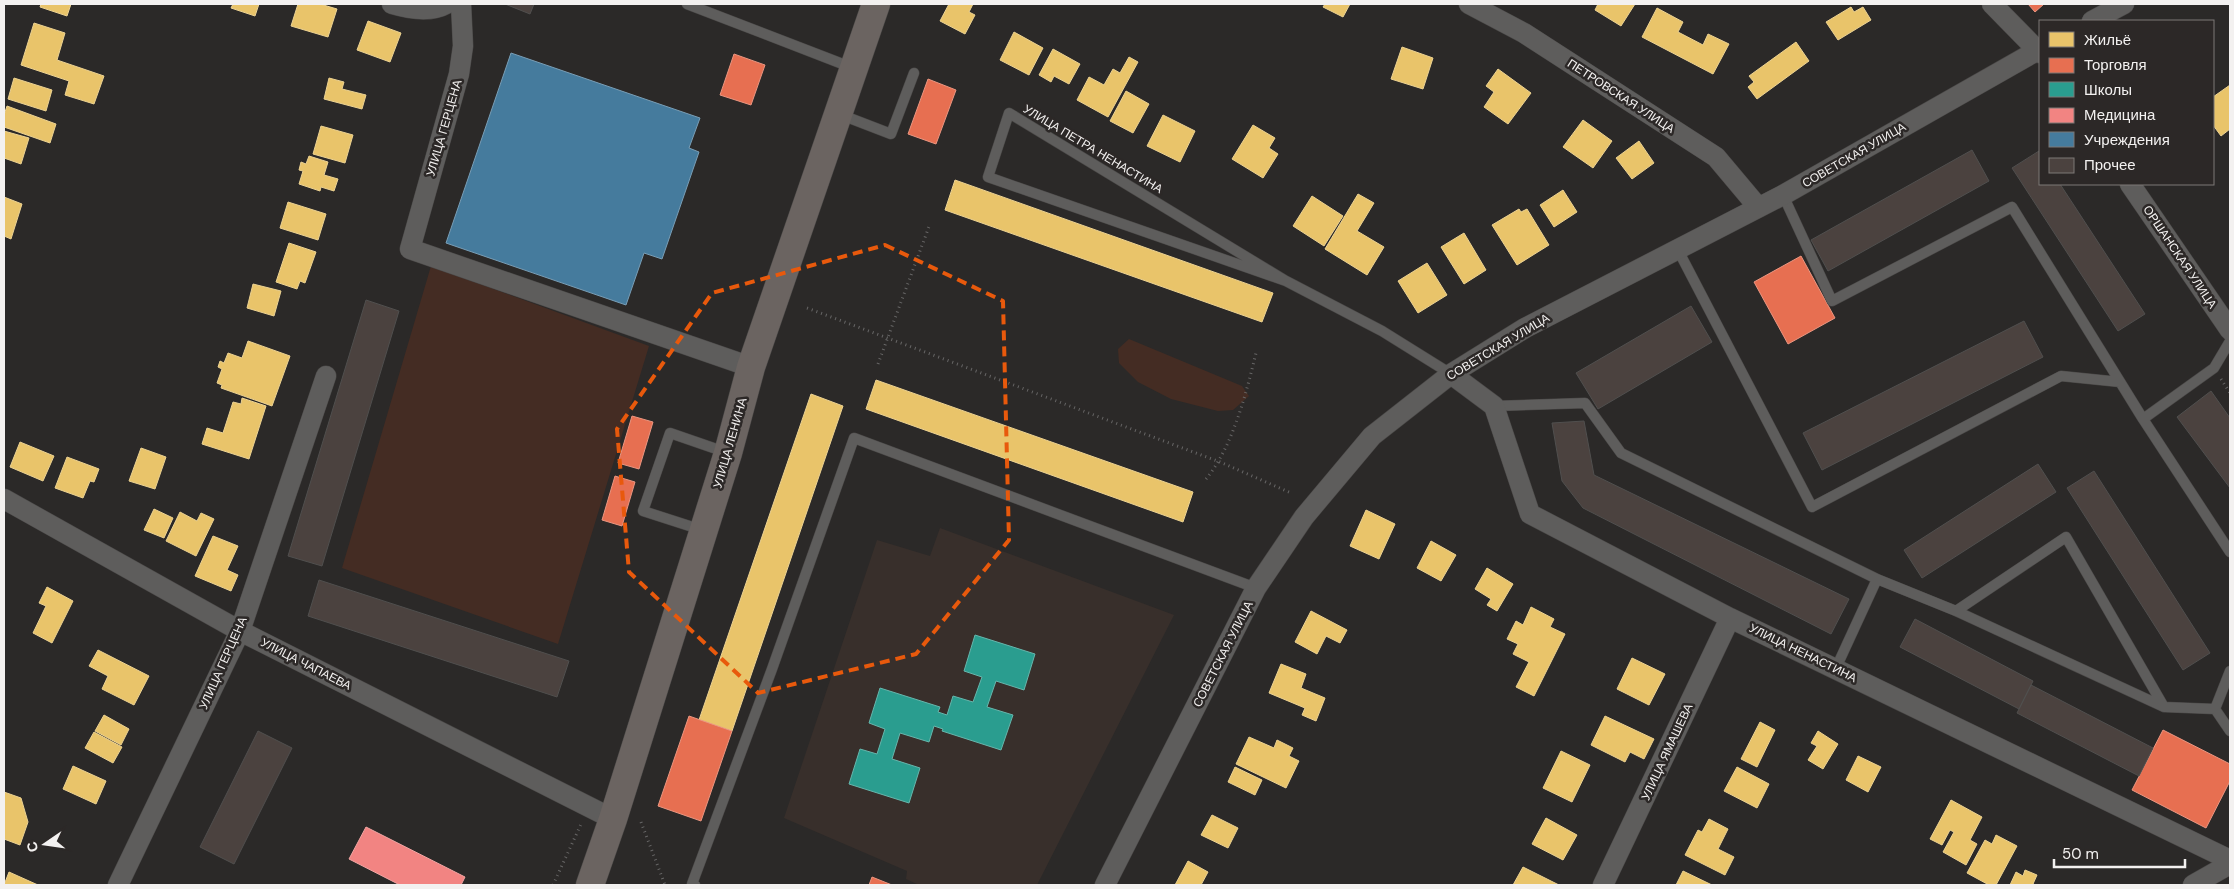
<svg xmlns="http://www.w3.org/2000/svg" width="2234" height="889" viewBox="0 0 2234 889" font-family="'DM Sans',sans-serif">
  <rect width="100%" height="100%" fill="#2b2928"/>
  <path fill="#382f2b" d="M940 528 1174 615 1037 885H919L906 879 907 871 784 818 877 540 930 556Z"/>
  <path fill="#442c23" d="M431 266 649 346 558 644 342 568Z
    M1129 339 1242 386 1249 396 1233 410 1218 411 1171 399 1138 382 1119 363 1118 349Z"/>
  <path fill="#e9c46a" stroke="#ecd292" d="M41 4H71L67 16 40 7Z
    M233 4H259L255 16 231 8Z
    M298 4H320L337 9 328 37 291 26Z
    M949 4H973L969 12 975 15 965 34 940 21Z
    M1325 4H1350L1343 17 1323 7Z
    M1598 4H1635L1621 26 1595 10Z
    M1851 7 1854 12 1863 7 1871 20 1838 40 1826 22Z
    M1657 8 1683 22 1678 32 1703 45 1708 34 1729 44 1713 74 1642 37Z
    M368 21 401 33 390 62 357 50Z
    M34 23 65 33 57 60 104 76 94 104 65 95 69 81 21 65Z
    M1014 32 1043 48 1029 75 1000 60Z
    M1796 42 1809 61 1757 99 1748 87 1754 82 1749 76Z
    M1402 47 1433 58 1423 89 1391 79Z
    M1053 49 1080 64 1069 84 1054 76 1051 82 1039 75Z
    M1129 57 1138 62 1108 117 1077 100 1089 77 1104 85 1113 69 1120 73Z
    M1498 69 1531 93 1508 124 1484 107 1494 92 1486 86Z
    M14 78 52 90 46 111 8 99Z
    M329 78 344 82 342 89 366 95 362 109 324 99Z
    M2230 85V129L2221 136 2213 125V97Z
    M1126 91 1149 104 1133 133 1110 121Z
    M7 106 56 124 50 143 4 127V115Z
    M1163 115 1195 131 1180 162 1147 146Z
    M1583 120 1612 141 1593 168 1563 147Z
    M1253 125 1275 138 1269 148 1278 154 1263 178 1232 159Z
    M321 126 353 135 345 163 313 154Z
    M4 131 29 138 21 164 4 158Z
    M1639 141 1654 163 1632 179 1616 158Z
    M309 156 328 162 324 175 338 179 334 191 321 187 320 191 299 184 303 171 299 170 301 162 306 164Z
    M955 180 1273 293 1262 322 945 210Z
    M1563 190 1577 212 1554 227 1540 205Z
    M1358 194 1374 203 1357 231 1384 247 1367 275 1325 249Z
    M1312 196 1343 216 1324 246 1293 226Z
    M4 197 22 204 11 239 4 236Z
    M288 202 326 214 318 240 280 228Z
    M1519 209 1521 212 1527 209 1549 245 1517 265 1492 225Z
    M1464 233 1486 270 1464 284 1441 247Z
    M289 243 316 252 305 283 300 281 297 289 276 282Z
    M1427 263 1447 295 1418 313 1398 281Z
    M253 284 281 291 274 316 247 308Z
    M248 341 290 356 272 406 221 388 222 385 217 383 222 369 218 367 220 361 224 363 228 353 242 358Z
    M876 380 1193 492 1183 522 866 409Z
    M811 394 843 406 732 731 699 720Z
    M242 398 266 406 249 459 202 444 207 428 223 433 233 402 241 404Z
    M20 442 54 456 43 481 10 467Z
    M141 448 166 457 155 489 129 481Z
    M67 457 99 469 94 482 90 481 83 498 55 488Z
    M154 509 173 518 164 538 144 530Z
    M1366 510 1395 524 1379 559 1350 546Z
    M180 512 197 521 201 513 214 519 196 556 166 541Z
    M213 536 238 546 227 570 238 575 231 591 195 576Z
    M1431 541 1456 555 1441 581 1417 568Z
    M1487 568 1513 584 1497 611 1487 605 1491 599 1475 589Z
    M47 587 73 601 52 643 33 633 46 606 39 603Z
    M1531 607 1554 619 1550 627 1565 634 1534 696 1516 687 1529 662 1513 654 1518 644 1507 639 1516 621 1523 625Z
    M1311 611 1347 630 1340 643 1326 636 1317 654 1295 642Z
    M98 650 149 676 134 705 102 689 108 676 89 666Z
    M1632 658 1665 674 1649 705 1617 689Z
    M1281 664 1306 674 1301 688 1325 698 1316 721 1302 715 1305 708 1269 693Z
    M104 715 129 729 121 745 95 731Z
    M1605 716 1654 739 1644 759 1630 752 1625 762 1591 745Z
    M1760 722 1775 730 1757 767 1741 759Z
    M1818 731 1838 744 1823 769 1808 760 1817 746 1811 743Z
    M94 732 122 747 113 763 85 748Z
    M1249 737 1274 748 1277 740 1293 748 1289 756 1299 761 1286 788 1236 764Z
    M1561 751 1590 765 1572 802 1543 788Z
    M1858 756 1881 767 1868 792 1846 780Z
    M73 766 106 781 96 804 63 789Z
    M1235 767 1262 780 1255 795 1228 782Z
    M1737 767 1769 784 1757 808 1724 791Z
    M4 792 21 798 28 822 20 845 4 839Z
    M1951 800 1982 817 1970 840 1977 844 1966 865 1943 852 1954 832 1950 830 1942 845 1930 839Z
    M1212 815 1238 828 1228 848 1201 835Z
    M1546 818 1577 835 1563 860 1532 844Z
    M1709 819 1728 829 1718 849 1734 857 1725 875 1685 855 1698 830 1702 832Z
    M1996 835 2017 846 1996 885H1989L1967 873 1985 840 1992 844Z
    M1188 861 1208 872 1201 885H1175Z
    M1523 867 1559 885H1513Z
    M2025 870 2037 875 2033 884 2036 885H2010L2016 872 2023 876Z
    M1683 871 1712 885H1676Z
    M9 872 38 885H4Z"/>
  <path fill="#e76f51" stroke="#eb9681" d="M2028 4H2044L2035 12Z
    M734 54 765 65 751 105 720 95Z
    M928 79 956 90 936 144 908 134Z
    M1801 256 1835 318 1788 344 1754 282Z
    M632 416 653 422 639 469 618 463Z
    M615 476 635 482 622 526 602 520Z
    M689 716 732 731 701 821 658 806Z
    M2163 730 2230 764V781L2206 828 2132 790Z
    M872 877 892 885H869Z"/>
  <path fill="#2a9d8f" stroke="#66b6ac" d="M975 635 1035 654 1024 690 996 681 987 707 1013 715 1001 750 942 731 943 729 934 726 929 742 900 733 892 759 920 768 909 803 849 784 860 749 877 754 885 729 869 723 880 688 940 707 938 712 947 715 953 696 973 702 982 677 964 671Z"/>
  <path fill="#f28482" stroke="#f2a5a3" d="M366 827 465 877 461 885H400L349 859Z"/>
  <path fill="#457b9d" stroke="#799eb6" d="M511 53 700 118 689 148 699 152 662 259 644 253 626 305 446 243Z"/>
  <path fill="#4b423f" stroke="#504f4e" d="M505 4H534L530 14Z
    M1972 150 1989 181 1828 271 1811 240Z
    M2039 151 2040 153V184H2060L2145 314 2118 331 2012 168Z
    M366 300 399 311 322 566 288 556Z
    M1691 306 1712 342 1598 409 1576 373Z
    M2024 321 2043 357 1822 470 1803 433Z
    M2211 391 2230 418V488L2177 417Z
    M1584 421 1594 475 1849 599 1831 634 1583 508 1562 481 1552 423Z
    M2038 464 2056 492 1922 578 1904 550Z
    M2094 471 2210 653 2183 670 2067 488Z
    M319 580 569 661 557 697 308 616Z
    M1915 619 2033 681 2019 709 1900 647Z
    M2031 685 2153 748 2139 776 2017 713Z
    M258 731 292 748 234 864 200 847Z"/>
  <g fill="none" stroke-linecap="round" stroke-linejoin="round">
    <defs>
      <path id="lane" d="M687 4 853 68
        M839 114 891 134 914 73
        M1783 195 1832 301 2012 207 2143 419 2214 368 2230 341
        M1678 250 1812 507 2061 376 2120 382
        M1286 281 1009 113 988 177 1286 281 1382 331 1451 374
        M1494 406 1585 403 1621 453 1877 579
        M2143 419 2230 552
        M702 530 643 511 670 433 728 453
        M1836 668 1877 579 1956 611
        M2230 671 2215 709 2230 731
        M2164 707 1956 611 2066 537 2164 707 2215 709
        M695 885 692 884 772 669 854 438 1256 588"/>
      <path id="street" d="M392 4C409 9 430 13 446 4
        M461 4 463 46 459 74 410 249 751 367
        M1469 4 1524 33 1716 157 1758 207
        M1992 4 2040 53
        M2092 21 2124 4
        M2130 184 2230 330
        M1451 374 1494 406 1530 514 1730 618 2230 860
        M4 499 240 631 613 819
        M118 885 240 631 326 376
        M1105 885 1256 588 1304 517 1372 436 1451 374 1525 328 1783 195 2040 49
        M1603 885 1730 618
        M2193 885 2230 864"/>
      <path id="primary" d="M590 885 613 819 728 453 751 367 876 4"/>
    </defs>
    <use href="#lane" stroke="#494746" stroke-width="11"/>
    <use href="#street" stroke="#494746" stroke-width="21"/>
    <use href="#primary" stroke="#494746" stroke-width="29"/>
    <path stroke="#676666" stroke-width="3" stroke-dasharray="1 4" stroke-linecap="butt" d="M807 308 1220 462 1291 493
      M878 364 930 224
      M2221 379 2230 393
      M1206 479C1233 446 1246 394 1256 353
      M641 822 665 885
      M553 885 582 822"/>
    <use href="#lane" stroke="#5e5d5c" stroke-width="10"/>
    <use href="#street" stroke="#5e5d5c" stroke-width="20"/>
    <use href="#primary" stroke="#6b6461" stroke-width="28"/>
  </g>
  <path fill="none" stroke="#e8590c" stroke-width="4" stroke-dasharray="10 6" stroke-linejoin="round" d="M885 245 1003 301 1009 540 916 654 758 693 629 572 617 429 712 293Z"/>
  <g text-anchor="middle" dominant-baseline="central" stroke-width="5" stroke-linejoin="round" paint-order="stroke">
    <g font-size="12" fill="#f3f1f0" stroke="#2c2827">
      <text transform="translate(1621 96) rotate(33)">ПЕТРОВСКАЯ УЛИЦА</text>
      <text transform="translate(444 128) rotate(-74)">УЛИЦА ГЕРЦЕНА</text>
      <text transform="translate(1093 149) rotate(31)">УЛИЦА ПЕТРА НЕНАСТИНА</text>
      <text transform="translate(1854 155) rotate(-30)">СОВЕТСКАЯ УЛИЦА</text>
      <text transform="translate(2180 257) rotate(56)">ОРШАНСКАЯ УЛИЦА</text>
      <text transform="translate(1498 347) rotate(-31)">СОВЕТСКАЯ УЛИЦА</text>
      <text transform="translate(730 443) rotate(-74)">УЛИЦА ЛЕНИНА</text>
      <text transform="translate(1803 653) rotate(26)">УЛИЦА НЕНАСТИНА</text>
      <text transform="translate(1223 654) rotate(-63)">СОВЕТСКАЯ УЛИЦА</text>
      <text transform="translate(223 663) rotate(-66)">УЛИЦА ГЕРЦЕНА</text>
      <text transform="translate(306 664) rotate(27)">УЛИЦА ЧАПАЕВА</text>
      <text transform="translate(1667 752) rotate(-65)">УЛИЦА ЯМАШЕВА</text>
    </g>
  </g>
  <rect width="2234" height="889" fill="none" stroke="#f3f1f0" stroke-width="10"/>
  <rect x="2039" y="20" width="175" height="165" fill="#2c2827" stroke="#7c7877"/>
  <rect x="2049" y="32" width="25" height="15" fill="#e9c46a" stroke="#7c7877"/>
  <text x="2084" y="45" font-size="15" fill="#f3f1f0">Жильё</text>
  <rect x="2049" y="58" width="25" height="15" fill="#e76f51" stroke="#7c7877"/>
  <text x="2084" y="70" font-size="15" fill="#f3f1f0">Торговля</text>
  <rect x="2049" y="82" width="25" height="15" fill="#2a9d8f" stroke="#7c7877"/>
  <text x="2084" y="95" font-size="15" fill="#f3f1f0">Школы</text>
  <rect x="2049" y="108" width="25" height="15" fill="#f28482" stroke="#7c7877"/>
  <text x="2084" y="120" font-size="15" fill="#f3f1f0">Медицина</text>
  <rect x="2049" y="132" width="25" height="15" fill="#457b9d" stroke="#7c7877"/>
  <text x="2084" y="145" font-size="15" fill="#f3f1f0">Учреждения</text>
  <rect x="2049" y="158" width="25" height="15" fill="#4b423f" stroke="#7c7877"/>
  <text x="2084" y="170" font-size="15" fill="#f3f1f0">Прочее</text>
  <g transform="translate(45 844) rotate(257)" stroke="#2c2827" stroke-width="4" paint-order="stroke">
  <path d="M0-4L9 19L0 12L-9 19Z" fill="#f3f1f0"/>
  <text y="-8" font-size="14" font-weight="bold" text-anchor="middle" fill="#f3f1f0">С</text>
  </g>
  <path d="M2054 859v8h131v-8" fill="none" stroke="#f3f1f0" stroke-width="2.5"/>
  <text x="2062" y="859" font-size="15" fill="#f3f1f0" stroke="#2c2827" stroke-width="4" paint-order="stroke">50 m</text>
</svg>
